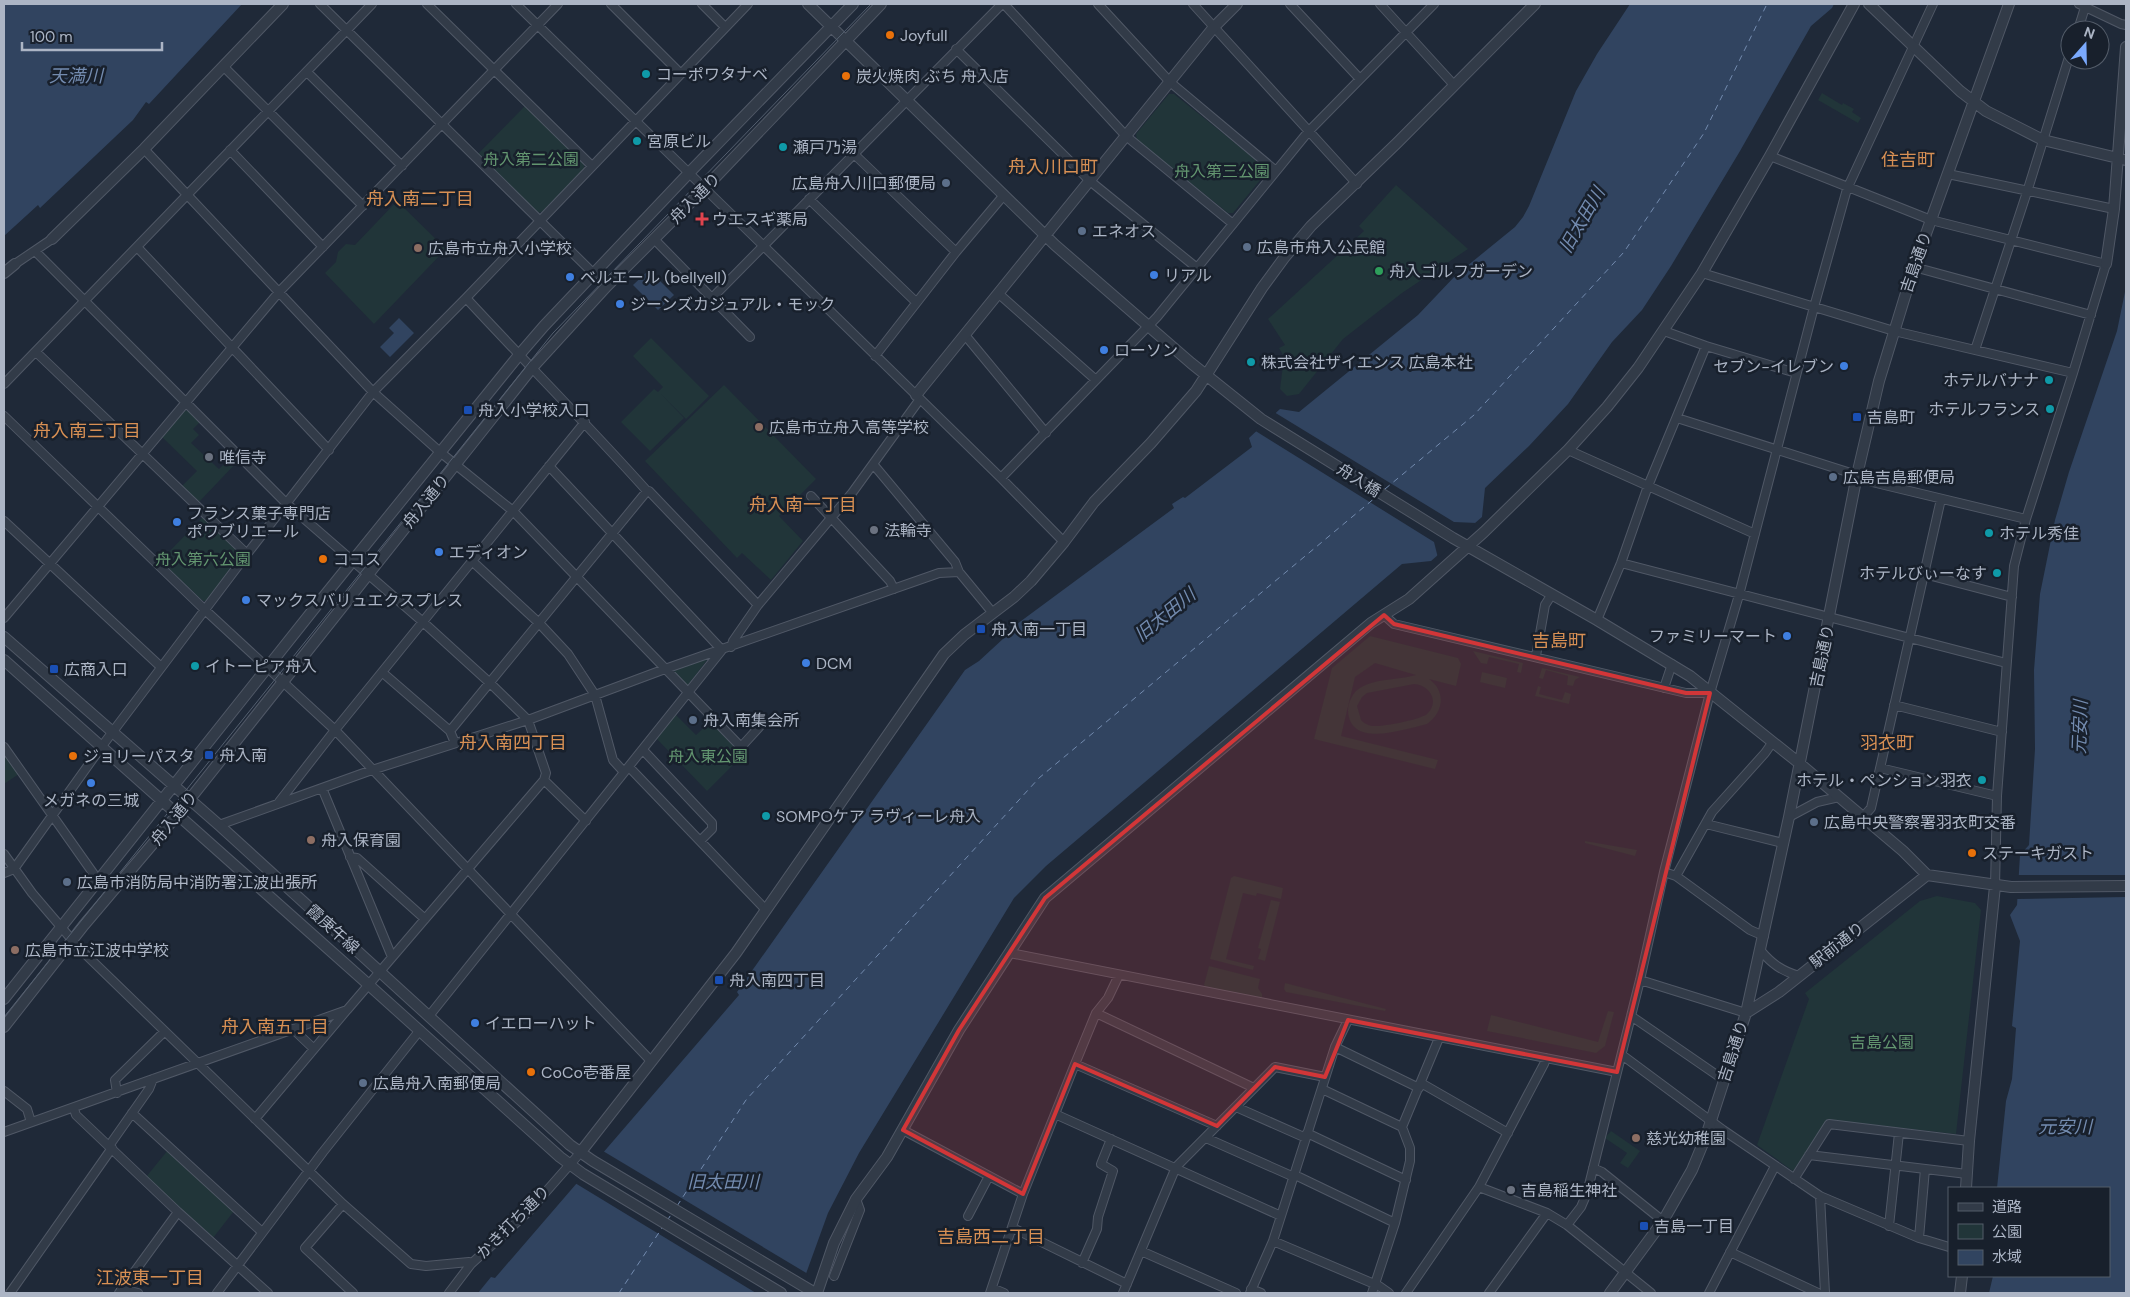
<svg xmlns="http://www.w3.org/2000/svg" width="2130" height="1297" viewBox="0 0 2130 1297" font-family="'DM Sans','Noto Sans JP',sans-serif">
  <rect width="100%" height="100%" fill="#1f2938"/>
  <path fill="#213539" fill-rule="evenodd" d="M1822 93 1842 105 1843 103 1854 109 1852 112 1861 118 1858 123 1818 100Z
    M1169 94H1174L1265 167 1266 173 1233 213H1228L1137 140 1136 134Z
    M525 106 584 163V169L542 212 537 213 477 155Z
    M1396 185 1468 249 1402 293 1343 339 1299 394 1287 396 1280 389 1284 357 1279 348 1285 345 1268 319 1364 231 1359 226Z
    M397 201 446 249 374 324 325 273 336 262 338 252 346 244 355 245Z
    M651 338 709 396 686 419 660 393 684 418 650 451 621 422 654 389 658 392 663 387 633 356Z
    M724 385 816 479 779 516 803 541 771 580 742 553 737 558 645 461Z
    M189 410 200 422 193 429 199 435 191 443 219 469 233 455 239 460 198 503 181 487 197 471 162 437 184 411Z
    M204 516 240 551 241 557 208 601H203L160 561Z
    M1370 636 1458 658 1461 664 1456 686 1429 679C1446 691 1444 712 1427 724 1405 729 1350 749 1348 711 1348 702 1353 692 1360 688 1376 678 1400 680 1416 675L1375 663 1355 677 1341 736 1438 760 1435 769 1314 739 1332 668ZM1414 684C1430 685 1440 702 1427 714 1422 719 1383 727 1375 726 1369 726 1365 724 1361 720L1357 706 1362 697 1367 693Z
    M1473 651 1523 663 1521 673 1517 672 1519 664 1489 657 1487 664 1481 663Z
    M705 659 707 660 688 685H686L674 673V671Z
    M1542 668 1580 677 1575 680 1573 686 1567 685 1568 676 1546 670 1543 679 1539 678Z
    M1482 672 1507 678 1505 688 1480 682Z
    M1538 686 1541 687 1539 694 1562 700 1565 692 1571 694 1569 704 1535 696Z
    M675 714 696 735 710 722 743 755 707 791 656 738Z
    M4 750 19 774 4 784Z
    M1585 841 1637 850 1635 856 1585 843Z
    M1234 876 1283 888 1281 899 1257 893 1256 896 1243 893 1226 959 1254 966 1253 970 1210 959 1231 878Z
    M1937 896 1975 903 1981 910 1956 1134 1829 1120 1793 1171 1757 1145 1809 999 1805 993 1920 901Z
    M1271 900 1280 902 1265 961 1258 959 1261 949 1258 948Z
    M1209 966 1260 979 1258 988 1262 994V998L1206 988 1204 985Z
    M1285 983 1386 1009 1385 1011 1286 992 1284 989Z
    M1608 1011 1614 1012 1605 1046 1596 1053 1487 1031 1491 1015 1598 1042Z
    M1611 1131 1640 1151 1628 1168 1620 1163 1627 1153 1605 1138Z
    M168 1150 234 1211 213 1238 146 1177Z"/>
  <path fill="#314460" d="M4 4H242L149 104 146 102 133 120 40 208 38 205 4 236Z
    M1630 4H1834L1832 8 1811 26 1740 151 1671 266 1642 310 1612 342 1568 404 1529 446 1485 488 1482 517 1431 561 1402 564 1046 866 1014 898 859 1153 828 1213 799 1293H478L491 1277 495 1278 739 995 737 992 965 670 979 661 1004 638 1002 635 1174 508 1172 504 1183 497 1185 498 1252 447 1249 438 1280 409 1299 412 1418 315 1456 275 1515 227 1523 217 1529 206 1576 91 1597 54Z
    M649 270 674 295 658 310 633 285Z
    M2126 287V1293H1989L1993 1276H2109V1188H1997L2006 1101 2012 1079 2016 1028 2012 1026 2020 941 2010 915 2017 905 2020 855 2029 845 2035 749 2034 670 2040 594 2055 520 2069 472 2117 331Z
    M399 318 414 333 390 357 380 347 394 333 389 328Z"/>
  <path fill="#1f2938" d="M1274 412 1454 522 1477 523 1438 558 1434 542 1254 430Z
    M2016 875H2126V897L2016 899Z
    M603 1151 808 1274 802 1293H756L575 1183Z"/>
  <g fill="none" stroke-linecap="round" stroke-linejoin="round">
    <path stroke="#738baf" stroke-width="1" stroke-dasharray="6 5" stroke-linecap="butt" d="M1385 489 1474 415 1624 252 1704 133 1767 4
      M677 1206 746 1100 1039 778 1376 497
      M667 1221 672 1213
      M619 1293 662 1228"/>
    <defs>
      <path id="minor" d="M320 4 594 274
        M427 4 592 166
        M516 4 1001 478 1064 542
        M611 4 681 74
        M702 4 725 27
        M1004 4 1126 136 1233 224
        M1098 4 1170 82 1276 171
        M1193 4 1357 184
        M1290 4 1360 79
        M1380 4 1454 85
        M2079 4 2121 24 2126 25
        M2078 30 2086 4
        M956 49 1090 181 1197 268
        M223 66 363 206
        M307 72 402 166
        M144 149 373 392 440 452 513 511 741 747 761 725
        M230 150 323 247
        M854 154 956 252
        M1770 156 1931 220 2106 264 2073 373 2026 519 2014 566 1997 796 1995 886
        M1948 174 2114 209
        M809 199 916 302
        M654 239 750 337
        M137 247 329 450
        M15 264 52 239
        M1914 267 2091 315
        M1702 273 1894 331 2073 373
        M999 294 1096 380
        M466 298C526 363 588 425 647 491H649L758 605
        M712 298 1002 4
        M1664 331 1706 346 1796 373
        M965 335 1046 433
        M1975 350 2027 192 2070 54
        M36 352 247 554
        M875 356 956 252 1004 195
        M4 384 372 4
        M4 416 205 610 335 730 651 1061
        M1677 418 1857 475 1872 482 2026 519
        M1568 450 1755 534
        M873 464 955 562 959 572
        M1001 478 1157 317 1308 132 1434 4
        M811 496 890 581 894 589
        M4 521 161 667
        M472 561 539 623 568 654 595 695 613 760 624 772
        M1621 563 2006 663
        M1924 574 2012 597
        M1384 615 1394 624 1686 693H1710
        M4 618 279 292 558 4
        M1597 620 1621 563 1648 486 1706 346
        M731 647 733 641 758 605 852 493 920 399
        M1536 656 1545 605 1552 594
        M383 673 450 731 455 743
        M1664 688 1672 664
        M1894 705 2002 732
        M450 731 647 491
        M4 747 98 880
        M643 750 712 823V829L700 841 766 910
        M629 767 700 841
        M1880 768 1997 796
        M544 780 586 821
        M322 788 392 957
        M279 802 335 730 585 422
        M1789 817 1817 802 1839 797
        M1863 817 1871 808 1941 499
        M1706 824 1783 843
        M219 825 372 770 528 720 665 669 939 573 959 572 992 612
        M4 854 32 893 79 948 343 1204 411 1264 426 1266 469 1262 471 1264
        M350 857 357 858 425 919
        M1664 872 1676 876 1712 812 1765 753 1772 743
        M4 873 14 869 102 746 247 554 373 392 466 298 748 4
        M1676 876 1750 930 1764 936
        M1761 951C1772 964 1782 971 1799 976
        M1010 953 1617 1072
        M1640 980 1746 1013
        M1096 1013 1254 1088
        M429 1016 722 650 549 466
        M1631 1016 1724 1080
        M293 1029 314 1049
        M1335 1047 1419 1088
        M1622 1055 1723 1130 1820 1196 1919 1238 1949 1247
        M1075 1064 1217 1126
        M1421 1083 1508 1133
        M1322 1089 1402 1127
        M4 1091 27 1109 31 1122
        M117 1093 115 1080 164 1032
        M1236 1107 1306 1138
        M74 1109 76 1115 178 1212 268 1293
        M132 1113 262 1232
        M1055 1114 1281 1216
        M255 1119 346 1011
        M903 1130 1023 1194
        M4 1132 347 1010 544 780 546 773 528 720 490 683 423 622 286 503 35 251
        M1307 1133 1406 1180
        M1206 1138 1294 1177
        M109 1146 149 1089 153 1079
        M1809 1155 1967 1174
        M1593 1168 1602 1172 1663 1221
        M1295 1175 1395 1223
        M1794 1179 1829 1124 1969 1141
        M1479 1187 1547 1213 1567 1225 1651 1293
        M1820 1196 1825 1293
        M343 1204 305 1248 353 1293
        M968 1216 989 1176
        M1567 1225 1581 1207 1587 1193 1640 980 1664 872 1710 693 1739 595 1814 307 1847 189 1933 4
        M1889 1226 1899 1133
        M1013 1228 1127 1284
        M1919 1238 1925 1169
        M1273 1241 1379 1286 1389 1293
        M1141 1251 1236 1293
        M1730 1252 1818 1293
        M1082 1263 1097 1229 1098 1217 1113 1171 1101 1164 1111 1139
        M834 1276 860 1210 856 1199
        M992 1288 1004 1293
        M121 1289 138 1293
        M1251 1289 1261 1293
        M10 1293 112 1148
        M119 1293 178 1212
        M217 1293 323 1152 420 1030
        M449 1293 471 1264 529 1211 580 1153
        M990 1293 1023 1194 1075 1064 1096 1013 1108 998 1119 975
        M1123 1293 1176 1167 1275 1067 1325 1077
        M1250 1293 1273 1241 1335 1047 1348 1020
        M1372 1293 1395 1223 1410 1161V1148L1402 1127 1439 1038
        M1406 1293 1479 1187 1544 1064 1546 1058
        M1489 1293 1547 1213
        M1709 1293 1775 1166"/>
      <path id="tertiary" d="M808 4 1055 245 1191 363 1261 419 1453 538 1597 620 1690 676 1799 763 1903 851 1927 875 2011 887 2126 886
        M1869 4 1960 91 1986 111 2043 140 2126 160
        M52 239 144 149 283 4
        M2106 264 2114 209 2126 47
        M4 273 15 264
        M916 395 1214 27 1237 4
        M4 637 219 825 570 1145 593 1161 815 1293
        M4 660 360 977 560 1157 583 1174 781 1293
        M4 999 325 595 519 355 544 326 689 173 853 4
        M1746 1013 1779 992 1927 875
        M4 1027 84 925 178 814 532 368 607 286 705 188 881 4
        M580 1153 736 953 944 654 964 635 1014 597 1031 581 1064 542 1094 502 1151 443 1196 391 1262 288 1284 258 1311 226 1398 142 1535 4
        M1966 1188 1969 1141 1995 886
        M817 1293 834 1243 856 1199 887 1157 959 1030 1045 898 1371 623 1409 599 1484 532 1568 450 1607 407 1638 368 1702 273 1770 156 1854 4
        M1610 1293 1663 1221 1692 1170 1706 1136 1746 1013 1789 817 1857 475 1879 381 1914 267 2009 4
        M1960 1293 1962 1276"/>
    </defs>
    <use href="#minor" stroke="#505866" stroke-width="10"/>
    <use href="#tertiary" stroke="#505866" stroke-width="12"/>
    <use href="#minor" stroke="#323b48" stroke-width="8"/>
    <use href="#tertiary" stroke="#323b48" stroke-width="10"/>
    <path stroke="#545f6f" stroke-width="1" d="M4 1017 553 333 871 4"/>
  </g>
  <path fill="#d23638" fill-opacity="0.2" stroke="#d23638" stroke-width="4" stroke-linejoin="round" d="M1384 615 1394 624 1686 693H1710L1617 1072 1348 1020 1325 1077 1275 1067 1217 1126 1075 1064 1023 1194 903 1130 959 1030 1045 898Z"/>
  <g fill="#e8710a" stroke="#18202c" stroke-width="2">
    <circle cx="890" cy="35" r="5"/>
    <circle cx="846" cy="76" r="5"/>
    <circle cx="323" cy="559" r="5"/>
    <circle cx="73" cy="756" r="5"/>
    <circle cx="1972" cy="853" r="5"/>
    <circle cx="531" cy="1072" r="5"/>
  </g>
  <g fill="#0f9aa8" stroke="#18202c" stroke-width="2">
    <circle cx="646" cy="74" r="5"/>
    <circle cx="637" cy="141" r="5"/>
    <circle cx="783" cy="147" r="5"/>
    <circle cx="1251" cy="362" r="5"/>
    <circle cx="2049" cy="380" r="5"/>
    <circle cx="2050" cy="409" r="5"/>
    <circle cx="1989" cy="533" r="5"/>
    <circle cx="1997" cy="573" r="5"/>
    <circle cx="195" cy="666" r="5"/>
    <circle cx="1982" cy="780" r="5"/>
    <circle cx="766" cy="816" r="5"/>
  </g>
  <g fill="#5c6f8a" stroke="#18202c" stroke-width="2">
    <circle cx="946" cy="183" r="5"/>
    <circle cx="1082" cy="231" r="5"/>
    <circle cx="1247" cy="247" r="5"/>
    <circle cx="1833" cy="477" r="5"/>
    <circle cx="693" cy="720" r="5"/>
    <circle cx="1814" cy="822" r="5"/>
    <circle cx="67" cy="882" r="5"/>
    <circle cx="363" cy="1083" r="5"/>
  </g>
  <path fill="#e0444e" stroke="#18202c" stroke-width="2" d="M699.5 211.5h5v5h5v5h-5v5h-5v-5h-5v-5h5z"/>
  <g fill="#8d6e63" stroke="#18202c" stroke-width="2">
    <circle cx="418" cy="248" r="5"/>
    <circle cx="759" cy="427" r="5"/>
    <circle cx="311" cy="840" r="5"/>
    <circle cx="15" cy="950" r="5"/>
    <circle cx="1636" cy="1138" r="5"/>
  </g>
  <circle fill="#2e9e5b" stroke="#18202c" stroke-width="2" cx="1379" cy="271" r="5"/>
  <g fill="#3f7fe0" stroke="#18202c" stroke-width="2">
    <circle cx="1154" cy="275" r="5"/>
    <circle cx="570" cy="277" r="5"/>
    <circle cx="620" cy="304" r="5"/>
    <circle cx="1104" cy="350" r="5"/>
    <circle cx="1844" cy="366" r="5"/>
    <circle cx="177" cy="522" r="5"/>
    <circle cx="439" cy="552" r="5"/>
    <circle cx="246" cy="600" r="5"/>
    <circle cx="1787" cy="636" r="5"/>
    <circle cx="806" cy="663" r="5"/>
    <circle cx="91" cy="783" r="5"/>
    <circle cx="475" cy="1023" r="5"/>
  </g>
  <g fill="#1a4fb4" stroke="#18202c" stroke-width="2">
    <rect x="463" y="405" width="10" height="10" rx="2.5"/>
    <rect x="1852" y="412" width="10" height="10" rx="2.5"/>
    <rect x="976" y="624" width="10" height="10" rx="2.5"/>
    <rect x="49" y="664" width="10" height="10" rx="2.5"/>
    <rect x="204" y="750" width="10" height="10" rx="2.5"/>
    <rect x="714" y="975" width="10" height="10" rx="2.5"/>
    <rect x="1639" y="1221" width="10" height="10" rx="2.5"/>
  </g>
  <g fill="#6b7280" stroke="#18202c" stroke-width="2">
    <circle cx="209" cy="457" r="5"/>
    <circle cx="874" cy="530" r="5"/>
    <circle cx="1511" cy="1190" r="5"/>
  </g>
  <g text-anchor="middle" dominant-baseline="central" stroke-width="5" stroke-linejoin="round" paint-order="stroke">
    <g font-size="16" fill="#acb5c5" stroke="#18202c" text-anchor="start">
      <text x="900" y="35">Joyfull</text>
      <text x="656" y="74">コーポワタナベ</text>
      <text x="856" y="76">炭火焼肉 ぶち 舟入店</text>
      <text x="647" y="141">宮原ビル</text>
      <text x="793" y="147">瀬戸乃湯</text>
      <text x="936" y="183" text-anchor="end">広島舟入川口郵便局</text>
      <text x="712" y="219">ウエスギ薬局</text>
      <text x="1092" y="231">エネオス</text>
      <text x="1257" y="247">広島市舟入公民館</text>
      <text x="428" y="248">広島市立舟入小学校</text>
      <text x="1389" y="271">舟入ゴルフガーデン</text>
      <text x="1164" y="275">リアル</text>
      <text x="580" y="277">ベルエール (bellyell)</text>
      <text x="630" y="304">ジーンズカジュアル・モック</text>
      <text x="1114" y="350">ローソン</text>
      <text x="1261" y="362">株式会社ザイエンス 広島本社</text>
      <text x="1834" y="366" text-anchor="end">セブン-イレブン</text>
      <text x="2039" y="380" text-anchor="end">ホテルバナナ</text>
      <text x="2040" y="409" text-anchor="end">ホテルフランス</text>
      <text x="478" y="410">舟入小学校入口</text>
      <text x="1867" y="417">吉島町</text>
      <text x="769" y="427">広島市立舟入高等学校</text>
      <text x="219" y="457">唯信寺</text>
      <text x="1843" y="477">広島吉島郵便局</text>
      <text x="187" y="513">フランス菓子専門店<tspan x="187" dy="18">ポワブリエール</tspan></text>
      <text x="884" y="530">法輪寺</text>
      <text x="1999" y="533">ホテル秀佳</text>
      <text x="449" y="552">エディオン</text>
      <text x="333" y="559">ココス</text>
      <text x="1987" y="573" text-anchor="end">ホテルびぃーなす</text>
      <text x="256" y="600">マックスバリュエクスプレス</text>
      <text x="991" y="629">舟入南一丁目</text>
      <text x="1777" y="636" text-anchor="end">ファミリーマート</text>
      <text x="816" y="663">DCM</text>
      <text x="205" y="666">イトーピア舟入</text>
      <text x="64" y="669">広商入口</text>
      <text x="703" y="720">舟入南集会所</text>
      <text x="219" y="755">舟入南</text>
      <text x="83" y="756">ジョリーパスタ</text>
      <text x="1972" y="780" text-anchor="end">ホテル・ペンション羽衣</text>
      <text x="91" y="800" text-anchor="middle">メガネの三城</text>
      <text x="776" y="816">SOMPOケア ラヴィーレ舟入</text>
      <text x="1824" y="822">広島中央警察署羽衣町交番</text>
      <text x="321" y="840">舟入保育園</text>
      <text x="1982" y="853">ステーキガスト</text>
      <text x="77" y="882">広島市消防局中消防署江波出張所</text>
      <text x="25" y="950">広島市立江波中学校</text>
      <text x="729" y="980">舟入南四丁目</text>
      <text x="485" y="1023">イエローハット</text>
      <text x="541" y="1072">CoCo壱番屋</text>
      <text x="373" y="1083">広島舟入南郵便局</text>
      <text x="1646" y="1138">慈光幼稚園</text>
      <text x="1521" y="1190">吉島稲生神社</text>
      <text x="1654" y="1226">吉島一丁目</text>
    </g>
    <g font-size="16" fill="#639670" stroke="#18202c">
      <text x="531" y="159">舟入第二公園</text>
      <text x="1222" y="171">舟入第三公園</text>
      <text x="203" y="559">舟入第六公園</text>
      <text x="708" y="756">舟入東公園</text>
      <text x="1882" y="1042">吉島公園</text>
    </g>
    <g font-size="16" fill="#acb5c5" stroke="#18202c">
      <text transform="translate(695 198) rotate(-45)">舟入通り</text>
      <text transform="translate(1916 262) rotate(-71)">吉島通り</text>
      <text transform="translate(1359 480) rotate(32)">舟入橋</text>
      <text transform="translate(426 501) rotate(-51)">舟入通り</text>
      <text transform="translate(1822 656) rotate(-78)">吉島通り</text>
      <text transform="translate(174 818) rotate(-51)">舟入通り</text>
      <text transform="translate(333 929) rotate(42)">霞庚午線</text>
      <text transform="translate(1837 945) rotate(-38)">駅前通り</text>
      <text transform="translate(1733 1051) rotate(-72)">吉島通り</text>
      <text transform="translate(513 1222) rotate(-45)">かき打ち通り</text>
    </g>
    <g font-size="18" font-style="italic" fill="#738baf" stroke="#18202c">
      <text x="76" y="76">天満川</text>
      <text transform="translate(1582 220) rotate(-60)">旧太田川</text>
      <text transform="translate(1165 615) rotate(-39)">旧太田川</text>
      <text transform="translate(2080 727) rotate(-88)">元安川</text>
      <text x="2065" y="1127">元安川</text>
      <text x="723" y="1182">旧太田川</text>
    </g>
    <g font-size="18" fill="#d89054" stroke="#18202c">
      <text x="1908" y="160">住吉町</text>
      <text x="1053" y="167">舟入川口町</text>
      <text x="420" y="199">舟入南二丁目</text>
      <text x="87" y="431">舟入南三丁目</text>
      <text x="803" y="505">舟入南一丁目</text>
      <text x="1559" y="641">吉島町</text>
      <text x="513" y="743">舟入南四丁目</text>
      <text x="1887" y="743">羽衣町</text>
      <text x="275" y="1027">舟入南五丁目</text>
      <text x="991" y="1237">吉島西二丁目</text>
      <text x="150" y="1278">江波東一丁目</text>
    </g>
  </g>
  <rect width="2130" height="1297" fill="none" stroke="#acb5c5" stroke-width="10"/>
  <rect x="1948" y="1187" width="162" height="90" fill="#18202c" stroke="#535c69"/>
  <rect x="1958" y="1203" width="25" height="8" fill="#323b48" stroke="#535c69"/>
  <text x="1992" y="1212" font-size="15" fill="#acb5c5">道路</text>
  <rect x="1958" y="1224" width="25" height="15" fill="#213539" stroke="#535c69"/>
  <text x="1992" y="1237" font-size="15" fill="#acb5c5">公園</text>
  <rect x="1958" y="1250" width="25" height="15" fill="#314460" stroke="#535c69"/>
  <text x="1992" y="1262" font-size="15" fill="#acb5c5">水域</text>
  <g transform="translate(2085 45) rotate(20)"><circle r="24" fill="#18202c" stroke="#535c69"/>
  <path d="M0-4L9 19L0 12L-9 19Z" fill="#7aa9fd"/>
  <text y="-8" font-size="14" font-weight="bold" text-anchor="middle" fill="#acb5c5">N</text>
  </g>
  <path d="M22 42v8h140v-8" fill="none" stroke="#acb5c5" stroke-width="2.5"/>
  <text x="30" y="42" font-size="15" fill="#acb5c5" stroke="#18202c" stroke-width="4" paint-order="stroke">100 m</text>
</svg>
